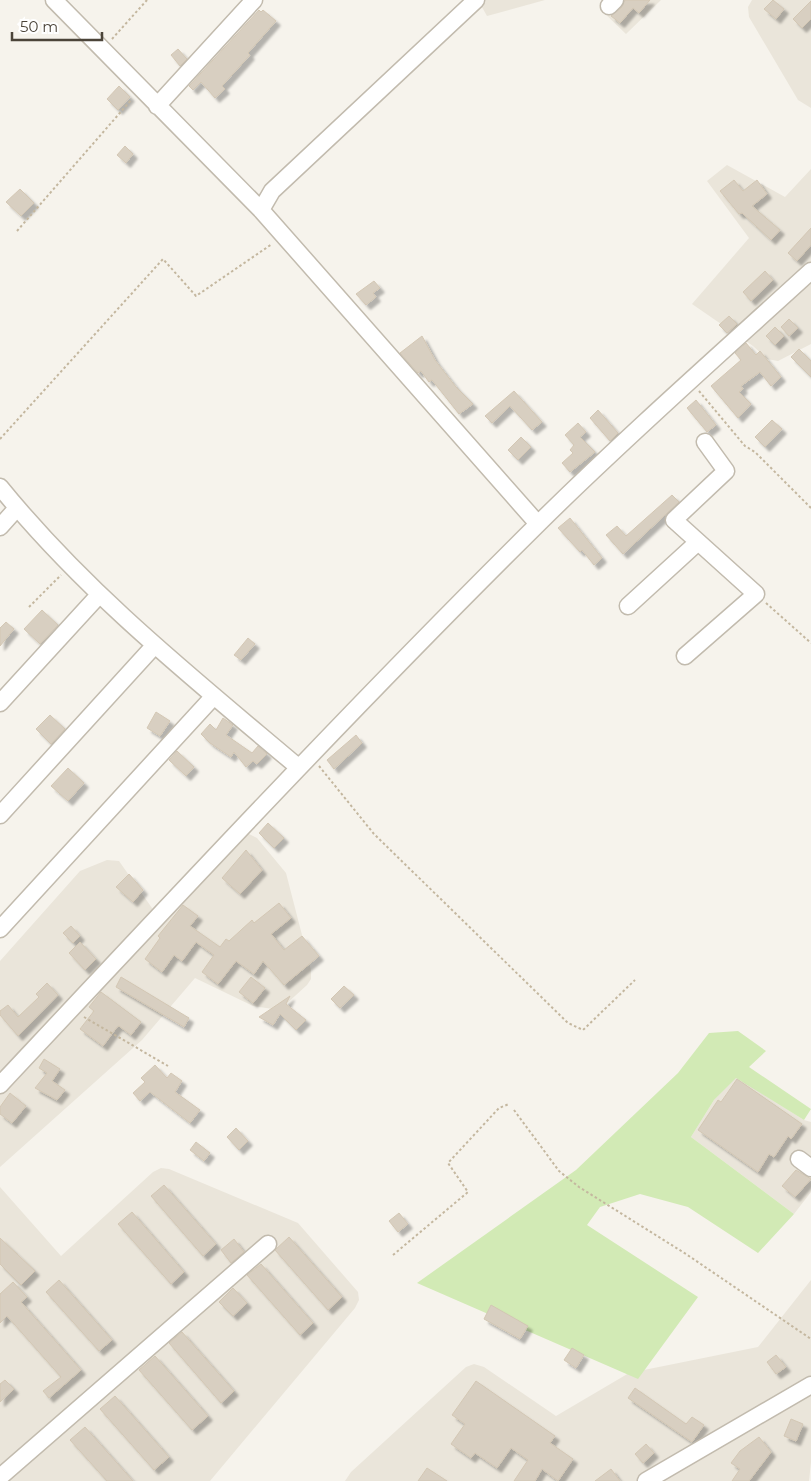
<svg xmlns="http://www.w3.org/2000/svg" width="811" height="1481" viewBox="0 0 811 1481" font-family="Montserrat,sans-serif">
  <defs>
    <filter id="shadow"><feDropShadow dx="4.5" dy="4.5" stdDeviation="1" flood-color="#0004"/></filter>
  </defs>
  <rect width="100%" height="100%" fill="#f6f3ec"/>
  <path fill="#eae5da" d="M478 0H545L487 16Z
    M606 0H661L626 34 599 8Z
    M752 0H811V108L798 100 749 17 748 7Z
    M727 165 785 197 811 169V344L778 361 767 359 753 346 692 304 749 238 707 181Z
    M249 834 257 838 286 873 311 970V979L307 985 284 1006 273 1009 253 1006 195 978 142 1040 0 1167V961L80 871 107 860 119 861 159 918 241 835Z
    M736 1077 804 1120 811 1122V1192L794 1214 691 1137 714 1100Z
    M161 1168 169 1169 298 1223 358 1292 359 1300 355 1308 210 1481H0V1187L61 1256 153 1172Z
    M811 1280V1462L809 1481H345L351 1472 466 1367 474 1364 484 1367 556 1416 629 1373 758 1347Z"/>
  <path fill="#d2eab5" d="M738 1031 766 1051 749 1067 811 1109 804 1120 736 1078 714 1100 691 1137 794 1214 758 1253 688 1207 640 1194 600 1207 587 1225 698 1297 638 1379 417 1283 576 1170 678 1073 709 1033Z"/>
  <path fill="#d8cfc1" stroke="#d3c7b4" filter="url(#shadow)" d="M625 0H650L639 13 633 8 620 23 611 16 622 7Z
    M773 0 784 9 776 19 764 9Z
    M811 1V19L802 28 793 19Z
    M259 10 261 12 263 10 276 21 248 53 250 55 222 86 225 89 215 98 201 82 193 90 189 86Z
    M178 49 187 59 180 66 171 55Z
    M119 86 130 97 118 110 107 99Z
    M125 146 133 154 126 163 117 155Z
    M734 180 743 191 757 180 767 194 752 206 780 230 771 240 742 213 739 214 720 191Z
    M20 189 34 203 21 216 6 202Z
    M811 228V245L797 261 788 253Z
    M765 271 773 280 751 301 743 292Z
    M374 281 380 288 373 293 376 297 366 305 356 294Z
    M729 316 737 324 727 333 719 325Z
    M789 319 798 328 789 336 781 327Z
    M775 327 784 336 775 345 766 336Z
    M422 336 435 360 456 387 473 404 459 414 432 380 429 382 421 371 418 373 400 353Z
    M746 343 756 355 760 351 781 377 771 386 760 372 741 386 743 389 739 392 751 404 738 418 711 386 741 360 735 353Z
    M799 349 811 361V377L791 357Z
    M514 391 542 422 532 430 510 406 492 423 485 416Z
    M696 400 716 425 707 432 687 408Z
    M598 410 618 433 610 441 590 418Z
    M772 420 782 429 765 447 755 437Z
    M578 423 586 432 580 437 595 452 570 472 562 463 573 453 570 450 574 445 565 435Z
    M521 437 531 447 518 460 508 450Z
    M672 495 679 502 623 554 606 535 617 526 626 536Z
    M570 518 602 558 594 565 582 550 580 552 558 528Z
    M42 610 58 625 40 644 24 629Z
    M6 622 14 629 0 646V628Z
    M248 638 255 644 241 660 234 655Z
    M156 712 170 721 160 736 147 728Z
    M50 715 65 729 51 744 36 729Z
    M223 718 233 725 226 735 252 753 258 746 267 754 257 764 253 761 246 767 234 752 231 757 210 743 201 734 210 724 216 730Z
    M356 735 362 743 334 769 327 760Z
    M177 751 194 767 186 776 169 760Z
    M68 768 84 783 68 801 51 786Z
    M268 823 284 838 274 848 259 833Z
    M246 850 262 870 240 894 222 878Z
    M129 874 143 890 133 902 116 887Z
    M279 903 291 918 271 934 284 950 302 936 319 956 284 985 263 961 254 974 236 961 218 984 202 972 214 955 196 942 182 961 174 955 162 972 145 959 160 938 158 936 183 905 198 916 190 926 220 947 226 939 229 941 252 920 254 923Z
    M71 926 80 936 73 943 63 933Z
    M80 942 96 959 85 970 69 953Z
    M121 977 189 1018 184 1027 116 987Z
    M251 977 265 988 253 1003 239 992Z
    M47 983 58 995 18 1036 0 1015V1011L8 1005 18 1017 39 997 36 994Z
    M344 986 354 995 340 1008 331 999Z
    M101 992 141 1022 131 1035 119 1026 117 1027 103 1046 80 1029 94 1011 89 1007Z
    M290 996 286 1004 306 1020 296 1030 280 1014 273 1025 259 1017Z
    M44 1059 60 1069 52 1081 65 1090 57 1100 35 1088 47 1073 39 1068Z
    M155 1065 167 1078 171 1073 182 1081 175 1092 200 1110 190 1123 150 1092 140 1101 133 1093 145 1082 141 1078Z
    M737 1079 802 1124 791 1139 788 1136 774 1157 769 1154 758 1172 698 1130 718 1100 721 1102Z
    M10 1093 26 1106 12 1123 0 1114V1107Z
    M236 1128 248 1141 239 1150 227 1137Z
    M196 1142 210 1153 204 1161 190 1150Z
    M796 1170 811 1179 795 1197 782 1186Z
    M164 1185 216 1244 203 1256 151 1196Z
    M132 1212 184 1272 171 1284 118 1224Z
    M399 1213 408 1224 398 1232 389 1221Z
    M289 1237 342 1297 328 1310 275 1250Z
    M0 1238 35 1271 21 1285 0 1264Z
    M234 1239 244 1252 231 1263 221 1250Z
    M261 1264 313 1323 300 1335 247 1275Z
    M59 1280 112 1340 99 1351 46 1292Z
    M13 1282 27 1297 21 1302 81 1370 49 1398 43 1391 61 1377 7 1316 0 1323V1294Z
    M233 1288 247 1303 233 1316 219 1302Z
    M491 1305 528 1326 520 1339 484 1319Z
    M182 1332 234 1391 221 1403 169 1343Z
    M572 1348 584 1355 576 1368 564 1360Z
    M776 1355 786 1367 776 1374 767 1362Z
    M155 1356 208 1416 192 1430 139 1370Z
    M5 1380 14 1389 0 1402V1384Z
    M476 1381 555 1436 550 1443 573 1459 558 1481 542 1469 535 1481H514L528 1460 511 1448 497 1468 475 1453 471 1458 451 1444 465 1424 452 1415Z
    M635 1388 686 1424 692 1417 704 1425 692 1442 628 1398Z
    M115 1396 169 1457 154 1470 100 1409Z
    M791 1419 803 1424 796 1441 784 1436Z
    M85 1427 133 1481H107L70 1440Z
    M759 1437 771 1452 749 1481H732L740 1469 731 1463 740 1451Z
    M646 1444 654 1453 643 1463 635 1454Z
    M427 1468 447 1481H418Z
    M611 1469 620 1481H595Z"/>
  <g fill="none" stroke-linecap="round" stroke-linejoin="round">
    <defs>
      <path id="minor" d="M54 0 261 210 538 524
        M609 6 615 0
        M157 106 254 0
        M261 210 272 191 476 0
        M0 487C87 594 194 679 298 767
        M0 527 17 508
        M628 606 698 542
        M685 656 756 594 674 520 726 471 705 442
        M0 703 99 595
        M0 815 154 646
        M0 929 214 696
        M0 1085C178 895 355 705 540 522 627 436 720 354 811 271
        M799 1159 811 1168
        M0 1477 268 1244
        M646 1481 811 1385"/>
    </defs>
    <use href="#minor" stroke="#c2bbae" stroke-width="19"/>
    <path stroke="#c4b79f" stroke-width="2" stroke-dasharray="2.5 2.5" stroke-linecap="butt" d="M112 39 147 0
      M17 231 132 99
      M699 391 745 446 755 452 811 508
      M0 439 163 259 196 296 272 244
      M766 603 811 643
      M29 607 61 575
      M319 766 374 834 568 1023 583 1030 635 980
      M84 1017 168 1066
      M514 1110 559 1171 579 1187 686 1254 811 1339
      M393 1255 468 1192 448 1163 499 1108 509 1104"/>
    <use href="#minor" stroke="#fff" stroke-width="16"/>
  </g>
  <path d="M12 32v8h90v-8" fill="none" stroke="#4b4439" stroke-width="2.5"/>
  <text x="20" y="32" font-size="15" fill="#4b4439" stroke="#ffffff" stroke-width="4" paint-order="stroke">50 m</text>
</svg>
